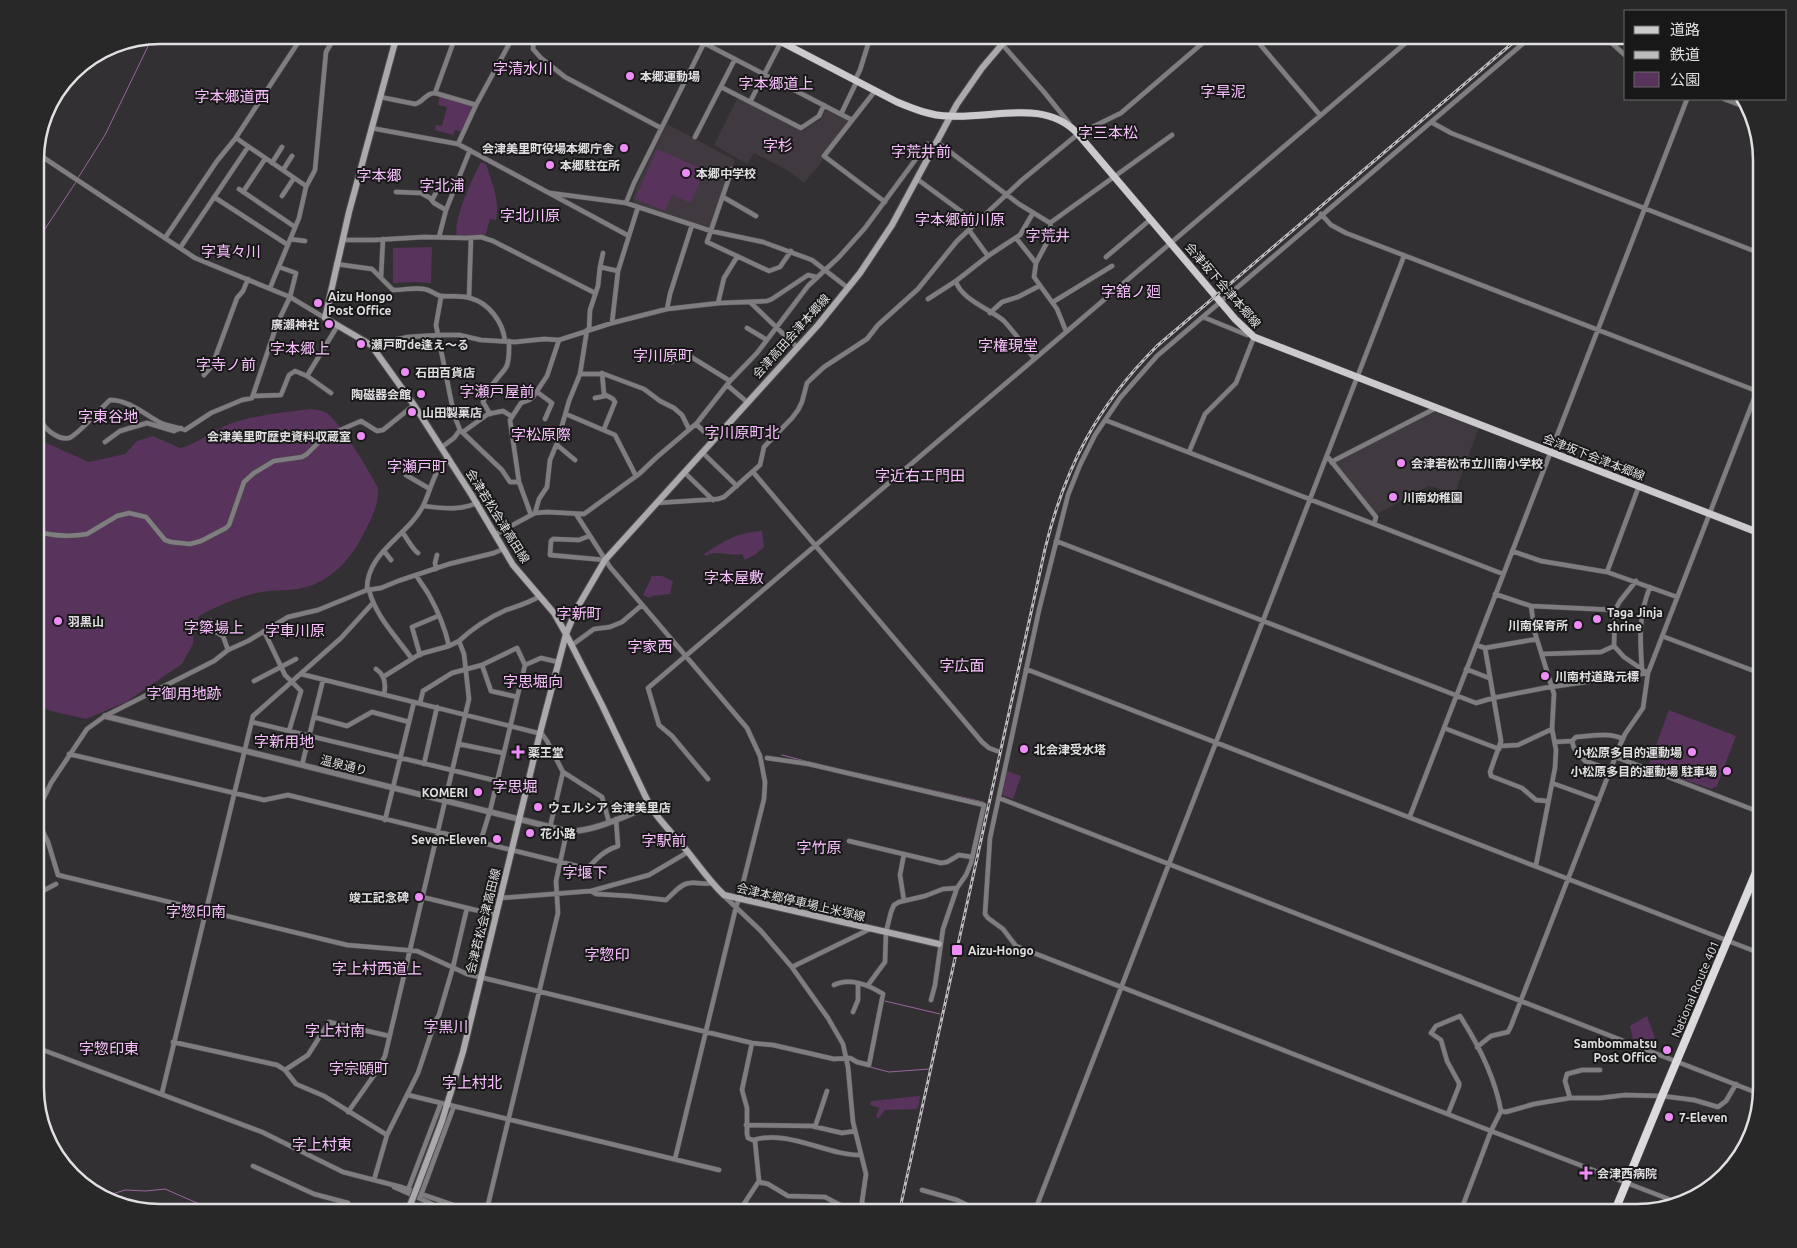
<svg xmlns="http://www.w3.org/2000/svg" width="1797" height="1248" viewBox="0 0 1797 1248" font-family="Ubuntu,'Noto Sans JP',sans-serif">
  <rect width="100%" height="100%" fill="#323033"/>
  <path fill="#403940" d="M738 97 803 131 821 119 826 109 849 122 822 156 824 159 804 183 787 170 754 153 747 164 714 145Z
    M667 124 735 160 710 230 634 203 633 199 636 187Z
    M1435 411 1479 427 1455 493 1429 486 1377 514 1336 465V461Z"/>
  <path fill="#58335c" d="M440 97 472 105 473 108 462 132 455 130 453 135 435 130 436 125 442 126 447 107 438 105Z
    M657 149 705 170 691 203 672 195 665 211 635 199Z
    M481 162 486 164C492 183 500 201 496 220L490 219 485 237 457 236C452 222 473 177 481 162Z
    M432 247 431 283 413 282 393 283V248Z
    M311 409C317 410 322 410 327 413 340 422 370 472 378 488 379 505 371 520 363 535 350 561 328 584 298 589 283 591 267 590 252 594 234 599 215 607 199 616L194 629 193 644 182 664 126 702 86 719 51 711 35 704V438L89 462 125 454 137 441 153 436 180 448C199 444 213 429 232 423 257 415 285 412 311 409Z
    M762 531 764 547 756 554 745 560 742 554C729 557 717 549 706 556L704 554C724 541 738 532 762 531Z
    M652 576H662L673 581 670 594 652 596 650 598 643 595Z
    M1669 710 1736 736 1717 786 1711 789 1648 767Z
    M1007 771 1021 776 1013 799 1002 795Z
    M1647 1016 1655 1038 1638 1045 1634 1043 1630 1026Z
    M920 1096 919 1104 917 1109 885 1110 879 1118 876 1117 879 1108 870 1105 871 1101Z"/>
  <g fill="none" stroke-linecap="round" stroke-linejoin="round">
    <path stroke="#9b63a0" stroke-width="1" d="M78 178 105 135 153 36
      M35 244 76 182
      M782 755 809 762
      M857 773 983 802
      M35 845 45 839
      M885 1001 940 1014
      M870 1067 889 1072 929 1069
      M106 1196 125 1190 146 1191 165 1189 220 1213"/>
    <defs>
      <path id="minor" d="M494 35 509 43
        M534 35 533 49 541 58 565 77 661 128
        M994 35 1044 92 1069 123
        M1252 35 1320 115
        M1603 35 1626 56
        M704 43 852 120
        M855 80 860 70 871 35
        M721 87 801 128 819 116 824 105
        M875 91 824 156 885 202
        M435 93 476 105
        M380 97 415 104C424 102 425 93 435 93L456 35
        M1724 99 1748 108
        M750 102 781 42
        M841 114 857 81
        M1431 122 1451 133 1762 254
        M371 128 458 144 629 236
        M695 137 735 59
        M236 138 306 186
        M937 142 1019 204 1050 223 1172 135
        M458 144 476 105 514 35
        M35 152 195 258 290 297 325 318
        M272 163 282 147
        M732 169 707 242 769 271 780 267 791 251
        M283 170 292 156
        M917 179 977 223
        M239 189 295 227
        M243 192 265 159
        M396 192 421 193 430 198 434 203 446 210
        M550 193 626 203 711 231 763 242 812 260 848 288
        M282 196 294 178
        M214 197 288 245
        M723 197 756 216
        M432 200 443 180
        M626 203 634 183 708 35
        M1321 214 1331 225 1346 233 1762 393
        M1050 223 1052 233 1036 263 1034 277 1057 309 1066 331
        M969 230 988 256
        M439 237 446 210 470 150
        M165 238 217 161 235 139 303 35
        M1016 238 1036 263
        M290 239 305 241
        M342 240H374L424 237 466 238 481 237 493 241 595 293
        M180 248 248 147
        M1106 257 1151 219
        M336 264 372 269 393 290C404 290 414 287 424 289 431 290 437 296 442 296 451 297 461 295 470 298 489 303 503 322 505 341
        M600 267 603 253
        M381 277 383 239
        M956 281C960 299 992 310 1004 321 1015 333 1024 346 1034 358
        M270 288 299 218 306 187 315 170 326 52 336 35
        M441 297 436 325 454 415 460 430 454 438 442 447
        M469 297 471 238
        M928 299 956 281 988 256 1020 235 1033 213
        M1053 302 1112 266
        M718 303 724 278 737 257
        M751 303 797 347
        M667 309 670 294 692 225
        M990 313 1002 302 1018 297 1039 286
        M1203 317 1247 335 1250 334
        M612 323 618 271
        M747 328 767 340
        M589 330 590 310 598 286 600 267 618 271 638 207
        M371 345 408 337 439 335H459L481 340 515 342 544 339 559 340 612 323 667 309 720 303 767 301 772 299 808 275 816 277
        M672 362 680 350 730 381
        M602 373 604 394 613 399 615 402 604 429
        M580 374H604L644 389 660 401 674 408 682 415 689 429
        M204 375 212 366 237 298 243 291 248 279
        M307 376 338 325
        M727 385 747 402
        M537 392 552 403 545 419
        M254 396 281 395 289 375 295 371 307 376 331 393
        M595 398 605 396
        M35 406C40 412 39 419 43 424 48 432 60 440 69 438 78 435 101 408 110 400 129 400 144 414 161 423 168 426 177 427 185 430L211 413 242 400 252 398 277 324 290 297 296 273 279 267
        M490 414 483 402C487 389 497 379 505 369 510 363 509 349 509 341
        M566 414 615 435 636 476
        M1105 420 1503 574
        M696 424 713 440
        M460 430 502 470 510 482H519L531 515
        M463 432 488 414 503 411 511 416
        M105 442 120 431 147 423 174 431 181 428
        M557 445 575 460
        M702 452 737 486
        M1189 452 1205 414 1236 383 1254 337
        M1327 456 1376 517 1374 524
        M1332 463 1335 460 1436 408
        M684 472 713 500
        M753 472 982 742 989 748 997 751
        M406 475 430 489
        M519 482 510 420 521 403 529 400 533 397 547 376 559 340
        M656 503 718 499 724 497 760 465 764 447 792 418 798 410 802 402 807 383 811 379 824 367 867 339 878 325 918 289 957 241 1022 180 1078 134 1121 113 1212 35
        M423 506C442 508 459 511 477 503
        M535 513 539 499 547 487 550 460 557 443 569 401 580 374 587 330
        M576 514 610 567 747 728 760 756 765 782 764 799 739 899 736 907 675 1159
        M35 531C52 536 70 537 87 534L117 516 129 513 146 517 165 540 171 542 190 544 201 541 226 528 229 525 244 482 254 473 274 461 302 457 307 454 324 437 361 421 377 431 383 430 414 405
        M402 532C407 538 413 550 418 553
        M496 534 535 513 547 512 584 514 639 474 657 457 697 423 730 381 757 353 808 286 839 257 865 228 927 144 935 145
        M589 536 579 540 553 539 551 541 550 555 605 560
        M1056 541 1476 703 1493 698 1544 688 1648 673
        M384 551 391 560
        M1512 551 1541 561 1607 572 1677 597
        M436 569 435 563 437 555
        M1607 572 1639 486
        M1636 581 1620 601 1615 610 1614 646 1624 657 1646 672
        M367 590C366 552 408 536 423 506 431 490 434 469 448 458
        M369 590C376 617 396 636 412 659
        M1495 594 1531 606 1615 610
        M1531 606 1535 633 1554 694 1552 729 1556 750 1555 768 1536 865
        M210 621 211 629 223 636 228 650
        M264 631 285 675 301 691 289 731
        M1662 636 1762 674
        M459 641C473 628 488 618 506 610 518 606 529 603 540 596
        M572 645 594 629 610 627 622 622 642 605
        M1476 645 1485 648 1501 741 1490 772 1491 776 1522 788 1536 800 1547 801
        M1485 648 1537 639
        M1542 654 1601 652 1614 646
        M420 655 412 627 438 616
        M482 665 491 691 517 697
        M525 665 541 658 558 662
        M376 669C385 675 386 685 384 694
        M1026 669 1762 954
        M1466 669 1489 678
        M1642 670C1640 638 1638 617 1650 587
        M301 674 542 734 547 741 563 772 602 797 609 822
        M383 677 420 654 449 646
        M254 681 296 659
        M420 703 423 691 452 673 482 665 517 648 525 665 490 811 480 843
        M314 717 347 726 372 712 409 722
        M252 722 497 781
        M1444 728 1499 749
        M1572 741 1576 737C1590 736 1610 732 1623 739
        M1555 742 1572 741 1574 748 1585 761 1611 770
        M459 744 503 753
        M1500 746 1518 745 1552 729
        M69 754 264 800 288 795 585 868H588C597 858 605 850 618 846L616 819
        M1616 757 1762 813
        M767 758 809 764 984 805 971 863 966 875 957 888 943 929 935 985 931 1000
        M424 764 437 707
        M302 765 323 680
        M708 779 672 736 659 725 648 688 1415 35
        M1552 783 1599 800
        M999 798 1760 1094
        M35 816 51 783 87 729 105 716 214 661 228 650 248 641 288 617 318 610 367 590 381 588 398 581 449 564 494 553 503 549
        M1410 816 1687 99
        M385 820 414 702
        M550 827 563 772
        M35 828 43 832 48 842 58 875 347 945 417 951 467 974 752 1043 773 1045 834 1059 850 1058 857 1062 869 1065 883 994C869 985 849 977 834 985
        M849 841 941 863 947 862 959 855 972 857
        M904 854 900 875 904 901
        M35 875 42 891
        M591 891 596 894 630 896 666 900C672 895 681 883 690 883 698 882 703 885 711 883
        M35 895 56 884
        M724 896 761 931 791 966 828 1018 843 1044 848 1067 853 1122 866 1174 862 1202 864 1207 880 1213
        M422 897 496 915
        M500 898 591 891 649 875 688 852
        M792 967 870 929
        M868 985 885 962 886 932 891 912 894 905 899 902 925 896 943 889 957 888
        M853 1012 858 1000V984
        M173 1042 277 1065 285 1070 296 1084 324 1096 387 1135 418 1073 435 1022 439 1015 453 967 467 908
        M35 1047 262 1132 343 1172 401 1187 476 1213
        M1477 1047 1491 1036 1508 1032 1511 1026 1620 745 1625 734 1643 708 1648 673 1762 378
        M285 1070 308 1055 329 1022 389 1036
        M162 1093 253 716 341 638 372 604
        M408 1095 719 1170
        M1570 1098 1565 1081 1567 1074 1582 1070H1600
        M348 1112 377 1071 385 1056 469 699 464 654 459 641 449 646C445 628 438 611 429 595 425 588 420 582 416 575
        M1448 1114 1459 1086V1083L1447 1061 1441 1040 1431 1033 1436 1026 1460 1016C1478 1044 1495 1078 1501 1111
        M746 1125 812 1126 842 1133 855 1131
        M815 1127 827 1091
        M754 1140C787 1129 829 1156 861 1155
        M253 1166 314 1194 348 1203
        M374 1180 387 1135
        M759 1182 768 1184 788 1196 825 1197 855 1213
        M394 1187 430 1203 447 1213
        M408 1190 441 1103
        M922 1190 957 1200 983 1213
        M421 1195 454 1106
        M1679 1203 1491 1131 1501 1111 1506 1112 1534 1104 1570 1098H1600L1625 1095 1662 1096 1694 1100 1718 1107 1726 1101 1736 1084
        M486 1213 558 913 556 881 567 831
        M738 1213 759 1181 755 1141 748 1138 747 1134V1108L742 1090 752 1043
        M1034 1213 1404 256
        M1460 1213 1491 1131 1016 946 1003 929 988 918 985 914 990 838 1039 610 1068 495 1080 465 1095 435 1120 398 1157 356 1533 35"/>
      <path id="tertiary" d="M105 716 567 831C592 833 627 815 650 806"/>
      <path id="secondary" d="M397 35 349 212 325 318 371 345 414 405 471 494 513 565 554 613 566 634 540 733 463 1052 442 1121 416 1190
        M939 944 724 895C710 882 700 867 688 852 676 837 661 823 650 806L602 705 566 634 577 608 605 560 818 325 860 273 892 225 957 104 982 68 1010 35"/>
      <path id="primary" d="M768 35 897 102C914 109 931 116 949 116 993 119 1045 98 1078 134L1235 319 1254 337 1762 534"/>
      <path id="trunk" d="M1614 1213 1662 1096 1762 858"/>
    </defs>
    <use href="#minor" stroke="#4e4c4f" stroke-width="5.5"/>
    <use href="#tertiary" stroke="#4e4c4f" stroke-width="7"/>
    <use href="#secondary" stroke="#4e4c4f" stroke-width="8"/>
    <use href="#primary" stroke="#4e4c4f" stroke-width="8"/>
    <use href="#trunk" stroke="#4e4c4f" stroke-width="9"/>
    <use href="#minor" stroke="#7f7d7f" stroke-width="4.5"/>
    <use href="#tertiary" stroke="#7f7d7f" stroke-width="5.5"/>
    <use href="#secondary" stroke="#aba9ab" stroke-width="6"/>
    <use href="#primary" stroke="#cdcacd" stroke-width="7"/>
    <use href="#trunk" stroke="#dcdadc" stroke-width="8"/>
    <defs>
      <path id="rail" d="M899 1213 1045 549C1065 467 1097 406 1157 346L1522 35"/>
    </defs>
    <use href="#rail" stroke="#bdbbbd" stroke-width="3"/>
    <use href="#rail" stroke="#191819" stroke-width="1" stroke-dasharray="4" stroke-linecap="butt"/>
    <defs>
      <path id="secondary-bridge" d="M407 1213 416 1190"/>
    </defs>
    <use href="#secondary-bridge" stroke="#4e4c4f" stroke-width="8" stroke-linecap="butt"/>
    <use href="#secondary-bridge" stroke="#aba9ab" stroke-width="6"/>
  </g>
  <g fill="#ee8cf8" stroke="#191819" stroke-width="2">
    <circle cx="630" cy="76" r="5"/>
    <circle cx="624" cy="148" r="5"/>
    <circle cx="550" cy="165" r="5"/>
    <circle cx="686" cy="173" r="5"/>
    <circle cx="318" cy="303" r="5"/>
    <circle cx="329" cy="324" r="5"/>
    <circle cx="361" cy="344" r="5"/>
    <circle cx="405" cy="372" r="5"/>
    <circle cx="421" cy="394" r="5"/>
    <circle cx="412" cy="412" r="5"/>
    <circle cx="361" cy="436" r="5"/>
    <circle cx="1401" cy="463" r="5"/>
    <circle cx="1393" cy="497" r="5"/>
    <circle cx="1597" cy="619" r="5"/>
    <circle cx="58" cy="621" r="5"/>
    <circle cx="1578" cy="625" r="5"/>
    <circle cx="1545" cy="676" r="5"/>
    <circle cx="1024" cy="749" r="5"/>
    <path d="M515.5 744.5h5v5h5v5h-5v5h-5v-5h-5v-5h5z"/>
    <circle cx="1692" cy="752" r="5"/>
    <circle cx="1727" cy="771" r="5"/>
    <circle cx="478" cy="792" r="5"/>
    <circle cx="538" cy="807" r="5"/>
    <circle cx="530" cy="833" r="5"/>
    <circle cx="497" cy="839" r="5"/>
    <circle cx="419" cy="897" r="5"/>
    <rect x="951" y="944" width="12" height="12" rx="2.5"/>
    <circle cx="1667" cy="1050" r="5"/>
    <circle cx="1669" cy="1117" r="5"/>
    <path d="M1583.5 1165.5h5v5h5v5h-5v5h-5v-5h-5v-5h5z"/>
  </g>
  <g text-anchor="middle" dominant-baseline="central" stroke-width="4" stroke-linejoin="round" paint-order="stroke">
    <g font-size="12" font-weight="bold" fill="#e1dfe1" stroke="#191819" text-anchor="start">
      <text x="640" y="76">本郷運動場</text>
      <text x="614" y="148" text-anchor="end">会津美里町役場本郷庁舎</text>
      <text x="560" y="165">本郷駐在所</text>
      <text x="696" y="173">本郷中学校</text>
      <text x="328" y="296">Aizu Hongo<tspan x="328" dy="14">Post Office</tspan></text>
      <text x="319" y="324" text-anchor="end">廣瀨神社</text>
      <text x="371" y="344">瀬戸町de逢え〜る</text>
      <text x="415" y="372">石田百貨店</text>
      <text x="411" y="394" text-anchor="end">陶磁器会館</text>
      <text x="422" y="412">山田製菓店</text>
      <text x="351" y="436" text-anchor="end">会津美里町歴史資料収蔵室</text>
      <text x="1411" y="463">会津若松市立川南小学校</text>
      <text x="1403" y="497">川南幼稚園</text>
      <text x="1607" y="612">Taga Jinja<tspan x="1607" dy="14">shrine</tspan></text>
      <text x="68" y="621">羽黒山</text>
      <text x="1568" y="625" text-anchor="end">川南保育所</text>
      <text x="1555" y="676">川南村道路元標</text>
      <text x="1034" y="749">北会津受水塔</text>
      <text x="528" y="752">薬王堂</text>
      <text x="1682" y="752" text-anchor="end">小松原多目的運動場</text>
      <text x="1717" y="771" text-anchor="end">小松原多目的運動場 駐車場</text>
      <text x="468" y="792" text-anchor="end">KOMERI</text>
      <text x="548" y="807">ウェルシア 会津美里店</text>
      <text x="540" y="833">花小路</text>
      <text x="487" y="839" text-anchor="end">Seven-Eleven</text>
      <text x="409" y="897" text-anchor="end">竣工記念碑</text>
      <text x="968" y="950">Aizu-Hongo</text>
      <text x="1657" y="1043" text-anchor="end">Sambommatsu<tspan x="1657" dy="14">Post Office</tspan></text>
      <text x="1679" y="1117">7-Eleven</text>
      <text x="1597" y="1173">会津西病院</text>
    </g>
    <g font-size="12" fill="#e1dfe1" stroke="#191819">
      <text transform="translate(1223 285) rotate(49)">会津坂下会津本郷線</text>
      <text transform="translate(791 336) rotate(-48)">会津高田会津本郷線</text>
      <text transform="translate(1594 457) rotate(21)">会津坂下会津本郷線</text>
      <text transform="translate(498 516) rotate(58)">会津若松会津高田線</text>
      <text transform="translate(344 765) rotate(14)">温泉通り</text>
      <text transform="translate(801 902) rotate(13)">会津本郷停車場上米塚線</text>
      <text transform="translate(483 921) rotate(-76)">会津若松会津高田線</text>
      <text transform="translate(1695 989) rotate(-67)">National Route 401</text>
    </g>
    <g font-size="15" fill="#f7c0fc" stroke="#191819">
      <text x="523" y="68">字清水川</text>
      <text x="776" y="83">字本郷道上</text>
      <text x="1223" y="91">字旱泥</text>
      <text x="232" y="96">字本郷道西</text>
      <text x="1108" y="132">字三本松</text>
      <text x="778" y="145">字杉</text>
      <text x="921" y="151">字荒井前</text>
      <text x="379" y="175">字本郷</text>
      <text x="442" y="185">字北浦</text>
      <text x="530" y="215">字北川原</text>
      <text x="960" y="219">字本郷前川原</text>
      <text x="1048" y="235">字荒井</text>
      <text x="231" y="251">字真々川</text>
      <text x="1131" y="291">字舘ノ廻</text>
      <text x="1008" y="345">字権現堂</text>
      <text x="300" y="348">字本郷上</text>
      <text x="663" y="355">字川原町</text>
      <text x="226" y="364">字寺ノ前</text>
      <text x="497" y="391">字瀬戸屋前</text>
      <text x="108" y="416">字東谷地</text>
      <text x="742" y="432">字川原町北</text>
      <text x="541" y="434">字松原際</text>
      <text x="417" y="466">字瀬戸町</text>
      <text x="920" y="475">字近右エ門田</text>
      <text x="734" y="577">字本屋敷</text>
      <text x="579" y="613">字新町</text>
      <text x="214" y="627">字簗場上</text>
      <text x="295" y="630">字車川原</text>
      <text x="650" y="646">字家西</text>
      <text x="962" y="665">字広面</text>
      <text x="533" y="681">字思堀向</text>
      <text x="184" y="693">字御用地跡</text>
      <text x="284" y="741">字新用地</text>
      <text x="515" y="786">字思堀</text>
      <text x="664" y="840">字駅前</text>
      <text x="819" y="847">字竹原</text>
      <text x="585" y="872">字堰下</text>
      <text x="196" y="911">字惣印南</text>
      <text x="607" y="954">字惣印</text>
      <text x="377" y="968">字上村西道上</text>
      <text x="446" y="1026">字黒川</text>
      <text x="335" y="1030">字上村南</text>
      <text x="109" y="1048">字惣印東</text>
      <text x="359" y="1068">字宗頤町</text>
      <text x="472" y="1082">字上村北</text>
      <text x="322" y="1144">字上村東</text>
    </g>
  </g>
  <path d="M0 0H1797V1248H0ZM160 44H1637A116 116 0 0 1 1753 160V1088A116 116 0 0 1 1637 1204H160A116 116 0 0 1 44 1088V160A116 116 0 0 1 160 44Z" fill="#292829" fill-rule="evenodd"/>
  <path fill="none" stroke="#e1dfe1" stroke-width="2.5" d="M160 44H1637A116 116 0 0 1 1753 160V1088A116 116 0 0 1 1637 1204H160A116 116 0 0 1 44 1088V160A116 116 0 0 1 160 44Z"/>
  <rect x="1624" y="10" width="162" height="90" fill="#191819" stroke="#696869"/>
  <rect x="1634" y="26" width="25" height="8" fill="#cdcacd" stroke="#696869"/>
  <text x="1670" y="35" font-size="15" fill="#e1dfe1">道路</text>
  <rect x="1634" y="51" width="25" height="8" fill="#bdbbbd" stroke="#696869"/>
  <text x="1670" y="60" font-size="15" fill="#e1dfe1">鉄道</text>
  <rect x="1634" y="72" width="25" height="15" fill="#58335c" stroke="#696869"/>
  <text x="1670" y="85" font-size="15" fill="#e1dfe1">公園</text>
</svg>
